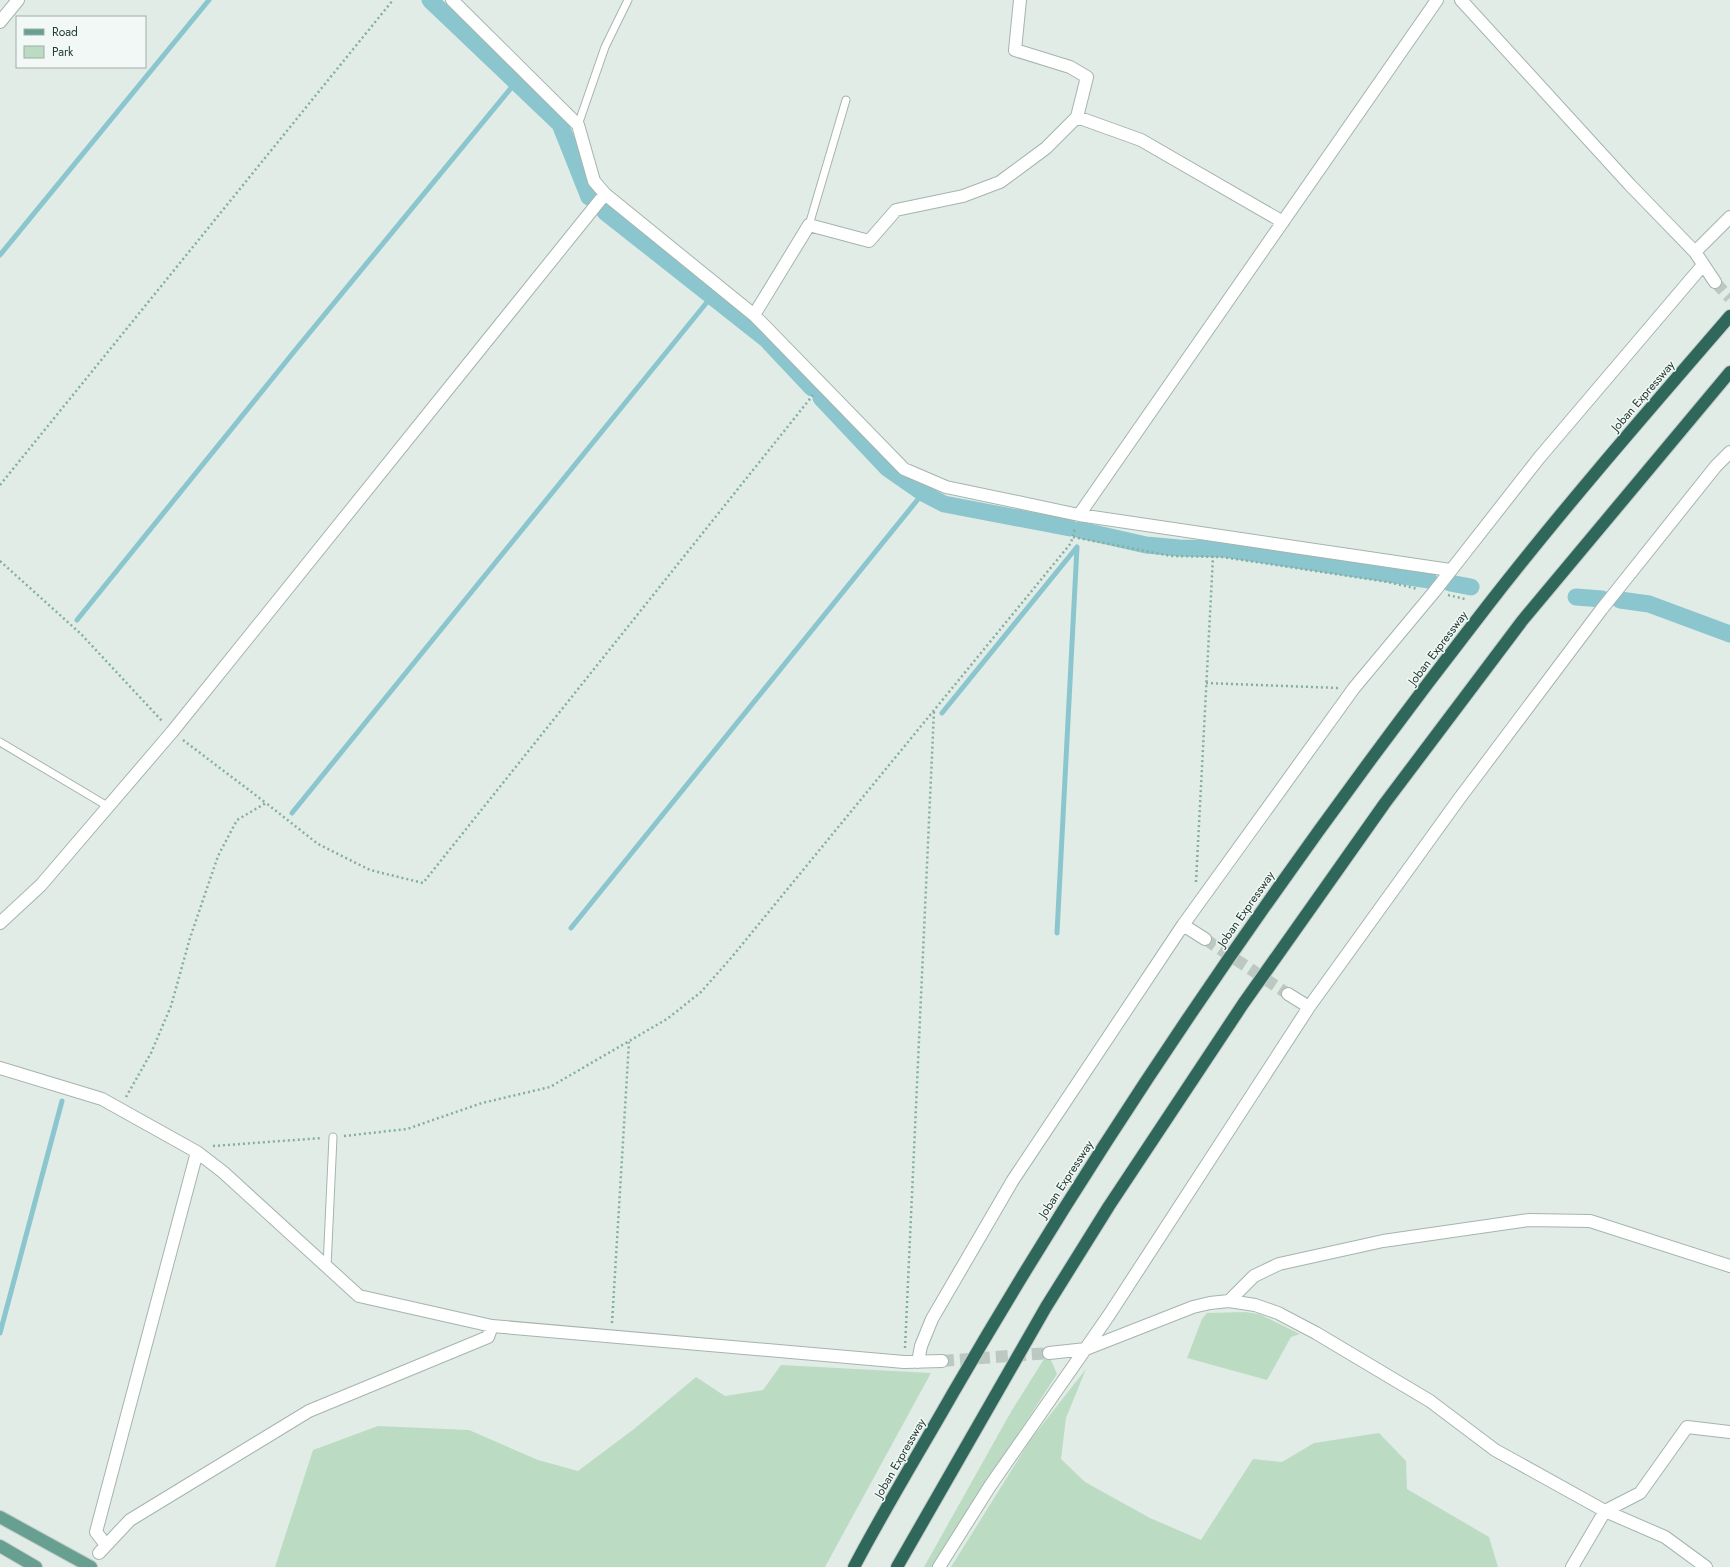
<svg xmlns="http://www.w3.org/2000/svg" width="1730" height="1567" viewBox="0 0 1730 1567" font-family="Jost,sans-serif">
  <rect width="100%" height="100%" fill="#e2ece7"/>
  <path fill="#bbdcc3" d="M1245 1312 1259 1314 1300 1334 1291 1337 1267 1380 1187 1358 1202 1319 1207 1313Z
    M1044 1359 1051 1360 1057 1374 932 1567H924L1012 1410Z
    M781 1365 931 1373 825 1567H275L313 1450 378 1426 469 1430 538 1460 578 1471 634 1429 696 1377 725 1396 763 1390Z
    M1086 1369 1066 1418 1061 1459 1085 1482 1150 1518 1201 1540 1253 1459 1282 1462 1314 1443 1379 1433 1406 1461 1407 1489 1489 1537 1498 1567H951L1031 1439Z"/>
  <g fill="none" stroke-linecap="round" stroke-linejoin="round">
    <path stroke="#8bc6cf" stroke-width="5" d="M0 255 209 0
      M77 620 297 348 516 82
      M942 713 1077 547
      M292 813 712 296
      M571 928 923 493
      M1057 933 1077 547
      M0 1333 62 1101"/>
    <path stroke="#8bc6cf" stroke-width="17" d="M430 0 560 124 589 197
      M605 212 766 339 812 388
      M821 398 887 468 923 493 944 504 1070 528
      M1080 530 1146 545 1179 548 1225 549 1429 580
      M1450 583 1471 587
      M1576 597 1602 599
      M1620 600 1649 604 1730 634"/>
    <path stroke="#bcc9c3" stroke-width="12" stroke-dasharray="12 6" stroke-linecap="butt" d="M1715 282 1730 298
      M1205 939 1288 994
      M942 1361 1049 1353"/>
    <defs>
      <path id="lane" d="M578 125 605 47 628 0
        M809 225 846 100
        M0 742 109 807
        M327 1267 333 1137"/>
      <path id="street" d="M452 0 578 125 594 181 605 194 754 315 904 469 946 487 1079 515 1450 570
        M1461 0 1630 185 1695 252 1715 282
        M0 22 18 0
        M1077 117 1141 140 1283 222
        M1695 252 1730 217
        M754 315 809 225 869 241 896 210 963 196 1000 182 1046 148 1077 117 1087 77 1070 67 1015 50 1020 0
        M1079 515 1437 0
        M0 923 41 885 172 732 605 194
        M1183 925 1205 939
        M1288 994 1309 1007
        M0 1068 102 1099 197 1152 223 1172 359 1296 492 1326 904 1362 942 1361
        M1229 1301 1254 1276 1279 1264 1383 1241 1529 1220 1590 1221 1730 1266
        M1049 1353 1086 1349 1193 1307 1210 1303 1229 1301 1255 1305 1278 1313 1316 1333 1430 1401 1495 1450 1605 1511 1665 1537 1706 1567
        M918 1362 921 1346 932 1319 1013 1180 1183 925 1354 688 1434 592 1539 458 1703 265
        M106 1545 96 1532 197 1152
        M99 1553 130 1520 309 1411 488 1337 492 1326
        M939 1567 990 1486 1109 1315 1309 1007 1459 799 1601 610 1716 466 1730 452
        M1572 1567 1605 1511 1640 1493 1687 1427 1730 1432"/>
      <path id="primary" d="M0 1517 91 1567
        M0 1546 36 1567"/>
      <path id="highway" d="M854 1567C885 1508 920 1451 953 1393 1112 1118 1293 856 1488 605 1565 506 1648 411 1730 316
        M897 1567 1046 1307 1109 1206 1243 1004 1385 803 1522 621 1730 372"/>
    </defs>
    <use href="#lane" stroke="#a5b4ae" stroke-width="9"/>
    <use href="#street" stroke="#a5b4ae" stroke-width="14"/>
    <use href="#primary" stroke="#c1c8c6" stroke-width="14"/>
    <use href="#highway" stroke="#c1c8c6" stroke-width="14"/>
    <path stroke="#83aea0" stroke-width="2.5" stroke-dasharray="2 3" stroke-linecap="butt" d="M0 485 393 0
      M1073 537 1171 556 1222 557 1388 582 1418 589
      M0 561 81 634 163 722
      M1448 595 1465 599
      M1206 683 1338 688
      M183 740 266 803
      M1196 882 1213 557
      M126 1097 151 1053 171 1006 190 938 218 856 237 820 266 803 318 844 370 870 423 883 813 395
      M344 1136 407 1129 482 1103 550 1087 667 1019 701 992 731 958 1071 543 1075 528
      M213 1146 322 1138
      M612 1323 629 1042
      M905 1348 934 711"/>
    <use href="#lane" stroke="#fff" stroke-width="7"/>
    <use href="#street" stroke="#fff" stroke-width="12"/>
    <use href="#primary" stroke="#67a090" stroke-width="12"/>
    <use href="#highway" stroke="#2f685b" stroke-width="12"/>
  </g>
  <g text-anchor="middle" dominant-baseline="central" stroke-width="3" stroke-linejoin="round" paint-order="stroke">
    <g font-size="12" fill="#223c35" stroke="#f2f8f5">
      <text transform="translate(1643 396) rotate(-49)">Joban Expressway</text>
      <text transform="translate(1438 648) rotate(-53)">Joban Expressway</text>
      <text transform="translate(1246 909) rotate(-55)">Joban Expressway</text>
      <text transform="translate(1066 1179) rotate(-57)">Joban Expressway</text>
      <text transform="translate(900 1458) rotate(-60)">Joban Expressway</text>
    </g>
  </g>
  <rect x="16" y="16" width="130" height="52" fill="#f2f8f5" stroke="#9fada8"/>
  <rect x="24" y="29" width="20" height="6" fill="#67a090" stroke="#9fada8"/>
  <text x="52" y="36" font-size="12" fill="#223c35">Road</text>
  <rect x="24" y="46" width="20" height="12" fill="#bbdcc3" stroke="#9fada8"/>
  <text x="52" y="56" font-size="12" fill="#223c35">Park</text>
</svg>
